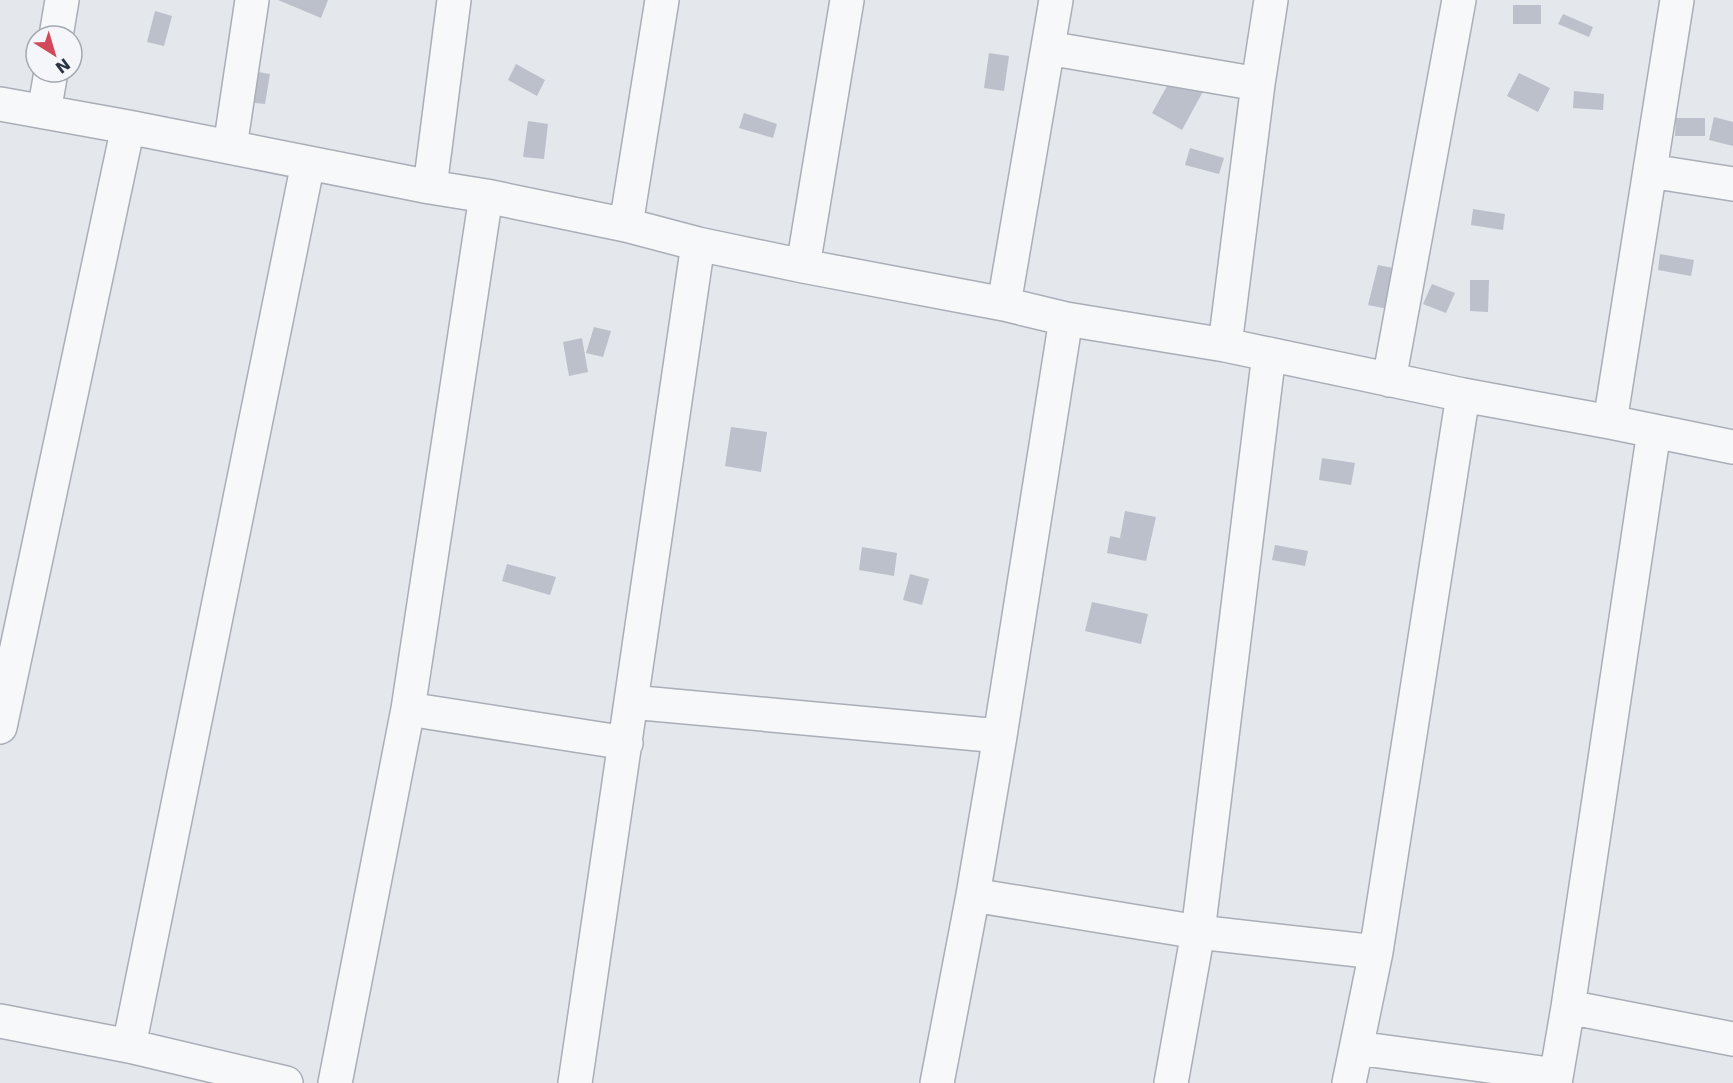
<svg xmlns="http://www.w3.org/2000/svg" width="1733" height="1083" viewBox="0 0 1733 1083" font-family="'DejaVu Sans',sans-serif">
  <rect width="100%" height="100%" fill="#e4e7ec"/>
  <path fill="#bbc0ca" d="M278 0H328L321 18Z
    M1513 5H1541V24H1513Z
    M155 11 172 16 164 46 147 42Z
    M1563 14 1593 27 1589 37 1558 24Z
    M989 53 1009 56 1004 91 984 88Z
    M516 64 545 80 537 96 508 80Z
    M1176 70 1206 86 1182 130 1152 113Z
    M252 71 270 74 265 104 247 102Z
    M1519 73 1550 88 1538 112 1507 96Z
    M1574 91 1604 94 1603 110 1573 108Z
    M744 113 777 124 773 138 739 128Z
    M1714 117 1733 122V146L1709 140Z
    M1676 118H1705V136H1675Z
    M528 121 548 124 544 159 523 157Z
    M1190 148 1224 158 1219 174 1185 165Z
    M1473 209 1505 214 1503 230 1471 225Z
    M1660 254 1694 260 1691 276 1658 270Z
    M1378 265 1398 269 1388 309 1368 305Z
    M1470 280H1489L1488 312 1470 311Z
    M1432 284 1455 293 1446 313 1423 304Z
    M594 327 611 331 603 357 586 353Z
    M582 338 588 372 569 376 563 342Z
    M731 427 767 432 761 472 725 466Z
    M1322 458 1355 463 1351 485 1319 480Z
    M1125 511 1156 517 1146 561 1107 553 1110 536 1120 538Z
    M1275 545 1308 551 1305 566 1272 560Z
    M862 547 897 553 894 576 859 570Z
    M507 564 556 577 550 595 502 581Z
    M910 574 929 579 922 605 903 600Z
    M1092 602 1148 614 1141 644 1085 631Z"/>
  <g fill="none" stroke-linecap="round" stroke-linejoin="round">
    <defs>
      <path id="street" d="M56 36 62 0
        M1048 48 1258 84
        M0 104 128 127 430 187 486 196 626 225 698 244 803 266 1004 304 1066 319 1225 345 1463 395 1610 422 1733 447
        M44 112 51 72
        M230 147 252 0
        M1650 171 1733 184
        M430 187 454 0
        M626 225 662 0
        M803 266 847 0
        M1004 304 1056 0
        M1225 345 1258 84 1271 0
        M1389 380 1459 0
        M1610 422 1677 0
        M631 702 1000 736
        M408 709 626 743
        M0 727 128 127
        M973 895 1198 932 1376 952
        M1568 1007 1733 1039
        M0 1021 129 1046 286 1083
        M129 1046 308 163
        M1357 1048 1556 1075
        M335 1083 408 709 486 196
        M575 1083 698 244
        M937 1083 973 895 1000 736 1066 319
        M1171 1083 1198 932 1269 354
        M1349 1083 1376 952 1463 395
        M1555 1083 1568 1007 1654 431"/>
    </defs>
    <use href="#street" stroke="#a9aeb7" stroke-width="36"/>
    <use href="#street" stroke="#f7f8fa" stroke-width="33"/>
  </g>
  <g transform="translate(54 54) rotate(143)"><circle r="28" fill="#f4f6f9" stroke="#a4a8b1" stroke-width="1.5"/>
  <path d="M0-4.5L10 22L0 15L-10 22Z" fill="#d1495b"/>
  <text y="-9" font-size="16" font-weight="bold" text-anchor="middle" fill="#2b3445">N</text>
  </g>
</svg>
